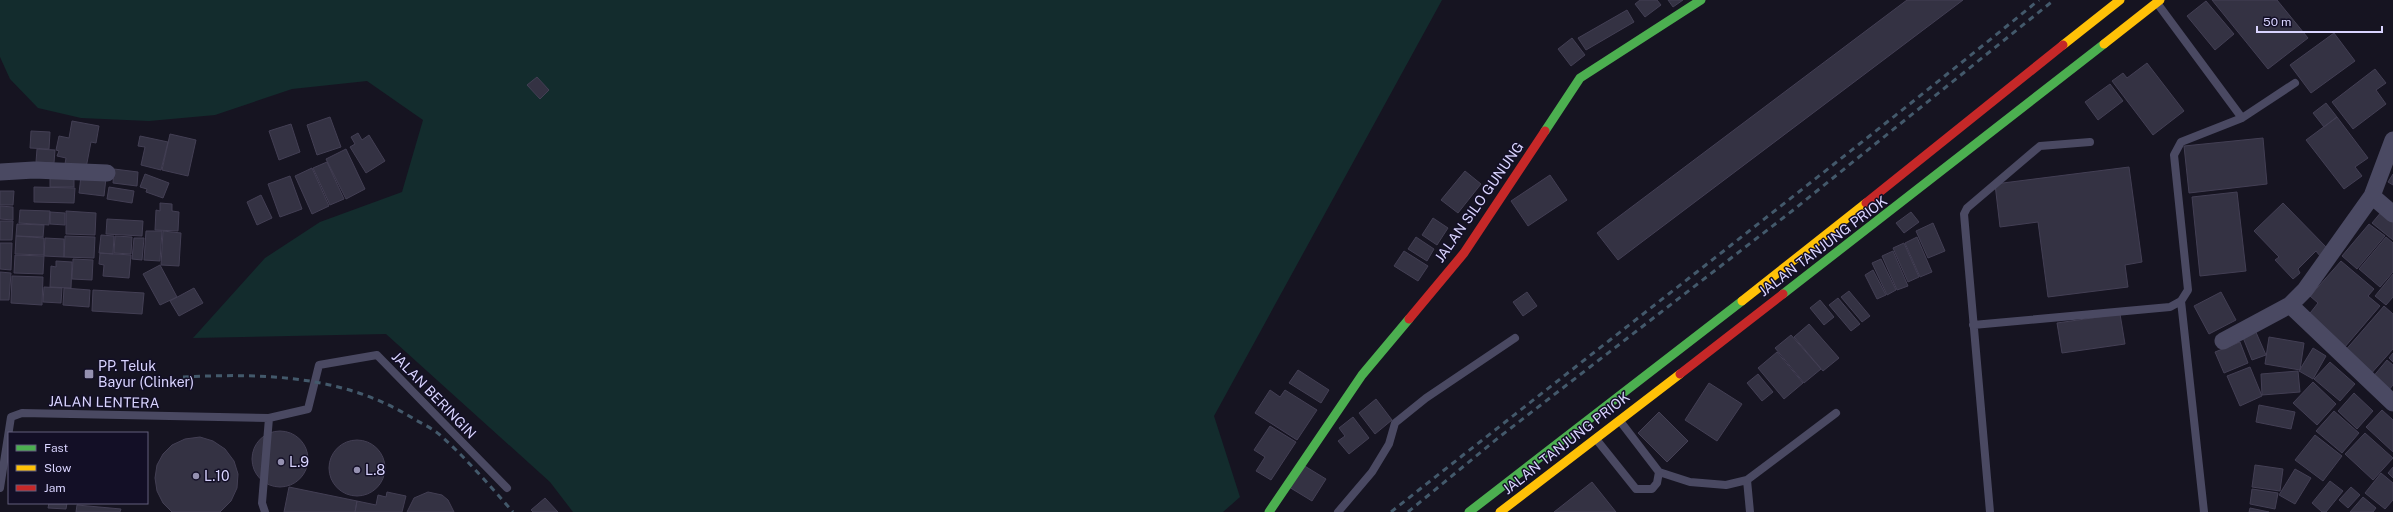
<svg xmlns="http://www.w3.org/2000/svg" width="2393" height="512" viewBox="0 0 2393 512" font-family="'Public Sans',sans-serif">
  <rect width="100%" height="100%" fill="#161421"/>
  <path fill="#132c2d" d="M0 0H1442L1214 416 1240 497 1223 512H573L550 482 386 334 193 338 265 258 320 222 402 192 423 120 367 81 292 89 215 115 149 121 81 118 38 108 10 79 0 57Z"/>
  <path fill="#343243" stroke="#433f54" d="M1640 0H1657L1661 5 1645 17 1635 4Z
    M1668 0H1683L1673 7Z
    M1907 0H1963L1618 260 1597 233Z
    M2212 0H2277L2308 38 2268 69Z
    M2206 1 2234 34 2215 50 2187 16Z
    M1627 10 1634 22 1586 50 1578 38Z
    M2334 33 2355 61 2311 93 2290 65Z
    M1572 38 1585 55 1571 66 1558 49Z
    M2147 63 2184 111 2153 135 2112 81 2123 73 2127 78Z
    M2375 69 2386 83 2376 90 2386 104 2353 129 2332 102Z
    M537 77 549 90 540 99 527 85Z
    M2110 84 2123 101 2098 120 2085 102Z
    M2326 103 2337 117 2324 127 2313 113Z
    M330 117 341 147 317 155 307 125Z
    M2337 117 2368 158 2355 167 2362 176 2344 189 2306 140Z
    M72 121 99 126 96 143 91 142 86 168 65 164 66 158 57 156 59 151 56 150 59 136 69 138Z
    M291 124 300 152 279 160 269 131Z
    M31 131 50 132 49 149 30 148Z
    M358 133 362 140 369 135 385 161 366 173 350 147 355 144 351 137Z
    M170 134 196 140 188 176 162 170Z
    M140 136 168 142 161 170 141 165 145 147 138 146Z
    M2263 138 2267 184 2189 193 2184 146Z
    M37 149 55 150 54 163 36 162Z
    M346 149 365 189 346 199 326 159Z
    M327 162 344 199 330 205 313 168Z
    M2129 167 2142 262 2125 265 2128 287 2048 297 2038 222 2000 227 1995 184Z
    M312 168 329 206 312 214 295 176Z
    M114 169 138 172 137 186 113 183Z
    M1465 171 1481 184 1458 213 1441 200Z
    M145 174 169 183 163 198 146 192 147 189 140 187Z
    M2393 174V185L2388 182Z
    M1550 175 1567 200 1528 226 1511 201Z
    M81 176 106 178 104 196 79 193Z
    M290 176 302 209 280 217 268 184Z
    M50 177 74 178V187H50Z
    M34 187 75 188 74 203 34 202Z
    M109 187 134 191 132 203 107 199Z
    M0 191H14L13 205H0Z
    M2237 192 2246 271 2200 276 2192 197Z
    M261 195 272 218 257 225 247 202Z
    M160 203 172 204V211L179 212 178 231 155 230 156 210 160 211Z
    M2283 203 2328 249 2320 256 2316 251 2298 269 2300 273 2293 279 2275 260 2279 257 2254 231Z
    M0 206 13 207V220L0 219Z
    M20 210 50 211 49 225 19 223Z
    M66 211 96 213 95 235 66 234Z
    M2382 211 2393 220V240L2372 223Z
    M50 212 65 213V225L50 224Z
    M1911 212 1919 222 1904 233 1896 223Z
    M1433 218 1448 228 1437 245 1422 235Z
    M107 219 143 221 142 236 106 234Z
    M0 221H13L12 240H0Z
    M1933 223 1945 251 1928 258 1916 231Z
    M17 224 44 225 43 237 16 236Z
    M2369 224 2385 236 2357 269 2342 256Z
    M146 231H162L160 261 144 260Z
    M163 231 181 233 179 266 161 265Z
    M101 235 114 236 113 254 99 253Z
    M16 236 44 238V255L15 254Z
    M65 236 95 237 94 258 64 257Z
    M115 236 132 237 131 254 114 253Z
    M1416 237 1434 249 1427 261 1408 249Z
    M1917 237 1932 272 1920 277 1905 243Z
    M2386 237 2393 243V272L2380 287 2359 269Z
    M45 238 64 239V257L44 256Z
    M134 238H144L142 260 132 259Z
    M0 243H12L11 270 0 269Z
    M1904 243 1919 277 1908 282 1893 248Z
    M1404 251 1428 266 1418 281 1394 266Z
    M1893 251 1908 286 1897 290 1882 256Z
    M100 253 131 255 129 278 103 276 104 265 99 264Z
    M15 255 44 256 43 274 14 273Z
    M73 259 93 260 92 280 72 279Z
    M1881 259 1896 290 1887 295 1872 263Z
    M56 261 72 262 71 288 50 287 51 266 56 267Z
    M2341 261 2374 289 2368 296 2380 306 2344 348 2307 317 2318 303 2310 296Z
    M160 265 177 297 160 305 143 274Z
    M1873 270 1886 295 1877 299 1865 275Z
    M0 272 11 273 9 300H0Z
    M2393 274V297L2386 305 2375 296Z
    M12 276 43 277 42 305 11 303Z
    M44 287 62 288 61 303 43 302Z
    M64 288 90 290 89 307 63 305Z
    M194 288 203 303 179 316 170 301Z
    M93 290 144 293 142 314 92 311Z
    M1849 291 1870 316 1862 322 1841 297Z
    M1527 292 1537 306 1523 316 1513 302Z
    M2221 292 2236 320 2209 334 2194 306Z
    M1838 298 1860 324 1851 331 1829 305Z
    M1820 300 1834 317 1824 325 1810 308Z
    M2384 306 2393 314V349L2369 376 2343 353Z
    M2120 314 2125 344 2062 353 2057 323Z
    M1809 324 1839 358 1823 371 1794 337Z
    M2255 330 2266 355 2252 360 2242 335Z
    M1791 335 1821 369 1804 383 1775 348Z
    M2269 337 2304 343 2300 370 2265 364Z
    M2240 342 2248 363 2224 373 2215 352Z
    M2313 348 2326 356 2313 379 2299 371Z
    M1777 352 1803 383 1784 399 1758 368Z
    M2393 353V362L2389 358Z
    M2387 360 2393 365V385L2388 391 2372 378Z
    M2330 362 2355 384 2340 401 2314 379Z
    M2250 367 2262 396 2240 406 2227 376Z
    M1298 370 1329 390 1321 403 1289 383Z
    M2298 371 2300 392 2262 395 2261 374Z
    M1758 374 1773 392 1762 401 1747 383Z
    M2313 382 2336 404 2317 425 2293 403Z
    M1709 383 1742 404 1717 441 1685 420Z
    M1270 390 1280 397 1285 390 1317 410 1297 440 1255 413Z
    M2354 393 2373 411 2357 429 2338 411Z
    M1376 399 1392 420 1375 434 1359 413Z
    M2259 405 2295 412 2291 429 2256 422Z
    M2382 410 2393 420V452L2366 427Z
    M2334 411 2359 433 2342 453 2316 431Z
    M1659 412 1688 441 1667 462 1638 433Z
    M1353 417 1369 438 1349 454 1338 441 1345 436 1339 428Z
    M1270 426 1296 442 1271 480 1256 471 1265 457 1254 450Z
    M252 459a28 28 0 1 1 56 0a28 28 0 1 1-56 0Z
    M2365 433 2393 458 2373 480 2345 454Z
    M2315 435 2342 456 2323 481 2295 460Z
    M200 437 213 441 225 449 234 461 238 474 237 488 231 501 220 512H172L163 503 157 491 155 478 157 465 163 454 172 445 185 439Z
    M329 468a28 28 0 1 1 56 0a28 28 0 1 1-56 0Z
    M1303 465 1326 479 1312 501 1289 487Z
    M2255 465 2283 469 2280 491 2252 487Z
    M2393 467V478L2388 473Z
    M2295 469 2311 478 2295 504 2279 495Z
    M2381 473 2393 483V500L2385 509 2365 493Z
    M2330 481 2343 491 2326 512H2322L2312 503Z
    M1592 482 1616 512H1554Z
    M289 487 357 501 355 512H284Z
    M2351 487 2360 495 2348 508 2339 500Z
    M2252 489 2278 493 2275 509 2250 504Z
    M387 492 406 496 402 512H355L357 501 376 505 378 495 386 497Z
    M428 492 442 495 448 500 454 512H407L414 498Z
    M2363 497 2376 508 2373 512H2350Z
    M545 498 558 512H533L531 510Z
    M49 503H67L66 509 48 508Z
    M77 505 121 509 120 512H76Z
    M2250 508 2269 512H2249Z"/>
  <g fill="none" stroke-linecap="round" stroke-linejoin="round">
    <path stroke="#4a4962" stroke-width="8" d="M2157 3 2242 118
      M2181 301 2204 512
      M1973 325 2170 307 2181 301 2188 290 2174 155 2181 142 2242 118 2295 83
      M1620 421 1659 472 1690 482 1726 485 1747 480 1836 413
      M1596 439 1636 489H1652L1657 483 1659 472
      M1747 480 1750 512
      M0 488 11 417 22 413 269 418 308 409 319 365 377 355 507 488
      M265 512 262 503 269 418
      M1338 512 1372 472 1389 444 1395 423 1426 398 1515 338
      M1990 512 1964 214 1967 208 2040 146 2090 142"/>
    <path stroke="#4a4962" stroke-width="17" d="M0 172 34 170 107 173
      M2372 196 2393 214
      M2290 305 2393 403
      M2223 341 2290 305 2305 290 2372 196 2393 140"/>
    <path stroke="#4caf50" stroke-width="9" d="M1545 131 1580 78 1701 0
      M1783 294 2104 44
      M1269 512 1362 375 1409 319
      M1469 512 1742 301"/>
    <path stroke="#ffc107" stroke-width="9" d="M2104 44 2160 0
      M2063 45 2120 0
      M1742 301 1866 203
      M1500 512 1680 374"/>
    <path stroke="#c62828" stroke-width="9" d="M1866 203 2063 45
      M1409 319 1464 253 1545 131
      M1680 374 1783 294"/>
    <path stroke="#43596b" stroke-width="3" stroke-dasharray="6 5" stroke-linecap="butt" d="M183 377C264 373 344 375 414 419 423 424 433 429 440 435 466 458 490 486 513 512
      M1391 512C1607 341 1825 174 2039 0
      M1408 512 1498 438 1792 211 2054 0"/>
  </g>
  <g fill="#9591b1" stroke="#130f26" stroke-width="1.5">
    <rect x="84" y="369" width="10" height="10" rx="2"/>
    <circle cx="281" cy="462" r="4"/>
    <circle cx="357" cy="470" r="4"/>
    <circle cx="196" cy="476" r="4"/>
  </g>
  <g text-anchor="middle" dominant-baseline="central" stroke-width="3" stroke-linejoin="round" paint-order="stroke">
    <g font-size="14" fill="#d9d4ff" stroke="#130f26">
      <text transform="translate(1479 202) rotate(-55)">JALAN SILO GUNUNG</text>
      <text transform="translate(1823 246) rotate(-37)">JALAN TANJUNG PRIOK</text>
      <text transform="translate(434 395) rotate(46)">JALAN BERINGIN</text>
      <text transform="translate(104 402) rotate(1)">JALAN LENTERA</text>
      <text transform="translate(1566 443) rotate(-38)">JALAN TANJUNG PRIOK</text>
    </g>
    <g font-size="14" fill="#d9d4ff" stroke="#130f26" text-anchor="start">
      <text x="98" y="366">PP. Teluk<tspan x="98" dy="16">Bayur (Clinker)</tspan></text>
      <text x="289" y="462">L.9</text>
      <text x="365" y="470">L.8</text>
      <text x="204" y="476">L.10</text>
    </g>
  </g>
  <rect x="8" y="432" width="140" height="72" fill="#130f26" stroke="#625e7d"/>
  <rect x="16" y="445" width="20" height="6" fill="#4caf50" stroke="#625e7d"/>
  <text x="44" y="452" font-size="12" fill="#d9d4ff">Fast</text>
  <rect x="16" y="465" width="20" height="6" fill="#ffc107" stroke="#625e7d"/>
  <text x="44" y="472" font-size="12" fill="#d9d4ff">Slow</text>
  <rect x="16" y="485" width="20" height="6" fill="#c62828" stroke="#625e7d"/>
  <text x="44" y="492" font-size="12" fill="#d9d4ff">Jam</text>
  <path d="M2257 26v6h125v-6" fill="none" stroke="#d9d4ff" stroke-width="2"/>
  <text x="2263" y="26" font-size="12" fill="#d9d4ff" stroke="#130f26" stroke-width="3" paint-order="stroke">50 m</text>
</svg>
